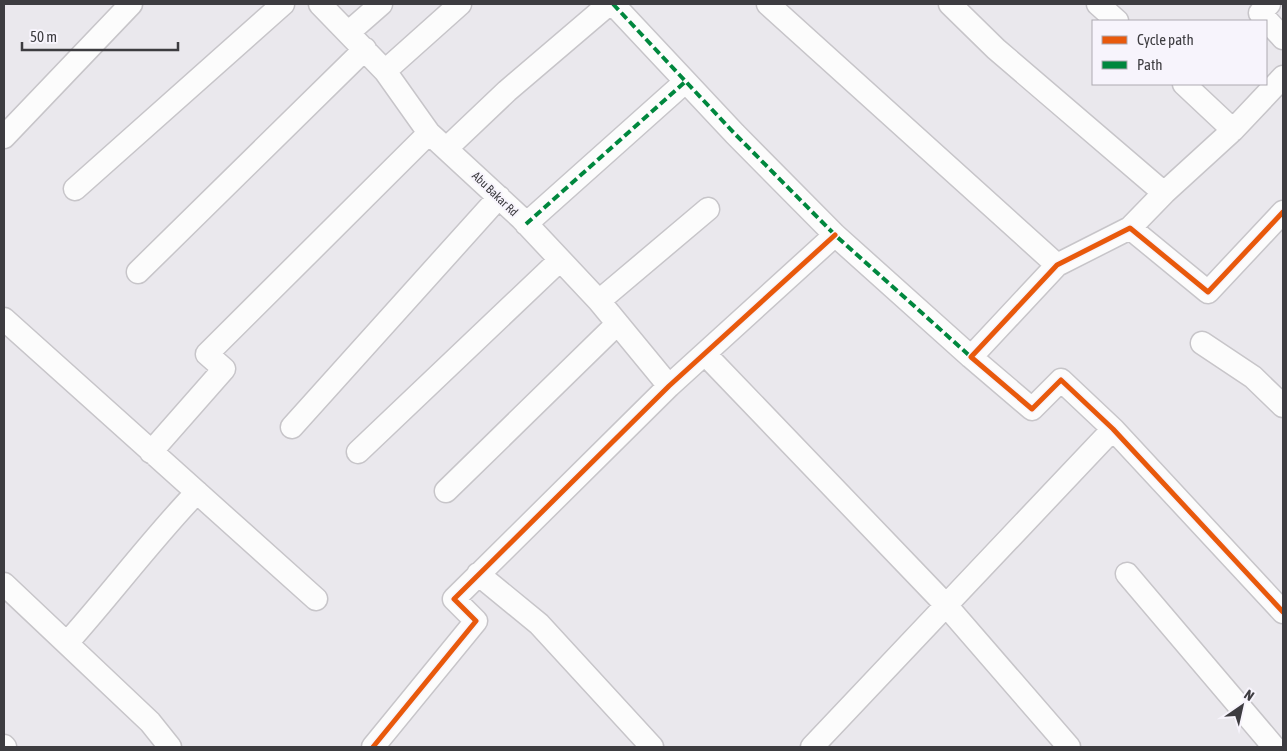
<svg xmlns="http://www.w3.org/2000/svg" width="1287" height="751" viewBox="0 0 1287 751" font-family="'Asap Condensed',sans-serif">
  <rect width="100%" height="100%" fill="#eae8ed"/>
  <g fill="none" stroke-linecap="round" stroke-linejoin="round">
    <defs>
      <path id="street" d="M320 4 385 71 429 133 521 218 599 301 669 386
        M613 4 735 134 835 235 971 357
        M768 4 1057 265
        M950 4 996 49 1164 193
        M1098 4 1117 21
        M1269 4 1260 13 1283 38
        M349 32 381 4
        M385 71 460 4
        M1184 84 1233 130
        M4 137 131 4
        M447 148 507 91 609 4
        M75 189 283 4
        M1283 212 1208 292 1130 228 1057 265 971 357 1032 409 1061 380 1113 429 1283 612
        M526 224 685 82
        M1130 228 1164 193 1233 130 1283 77
        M138 272 365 49
        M599 301 708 209
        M4 319 316 599
        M1202 343 1253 377 1283 406
        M705 354 945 604 1069 747
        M292 427 499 197
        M151 452 224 369 207 354 429 133
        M358 452 560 260
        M446 491 616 325
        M478 574 539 624 652 747
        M1127 574 1274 747
        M4 584 150 722 170 747
        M67 643C111 594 151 540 197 492
        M4 746 5 747
        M373 747 476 621 454 599 669 386 835 235
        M812 747 1113 429"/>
    </defs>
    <use href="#street" stroke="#c7c5c9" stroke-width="25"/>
    <use href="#street" stroke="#fcfcfc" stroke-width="22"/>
    <path stroke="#00873e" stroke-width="4" stroke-dasharray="8 4" stroke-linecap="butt" d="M613 4 735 134 835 235 971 357
      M526 224 685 82"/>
    <defs>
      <path id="cycleway" d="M1283 212 1208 292 1130 228 1057 265 971 357 1032 409 1061 380 1113 429 1283 612
        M373 747 476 621 454 599 669 386 835 235"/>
    </defs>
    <use href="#cycleway" stroke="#f7f4fc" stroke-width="8"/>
    <use href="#cycleway" stroke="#e8590c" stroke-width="5"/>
  </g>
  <g text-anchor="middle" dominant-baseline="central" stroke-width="4" stroke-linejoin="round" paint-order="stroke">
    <g font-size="12" fill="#3d3c40" stroke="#f7f4fc">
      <text transform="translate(495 194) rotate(44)">Abu Bakar Rd</text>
    </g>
  </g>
  <rect width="1287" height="751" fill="none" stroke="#3d3c40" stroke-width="10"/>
  <rect x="1092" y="20" width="175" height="65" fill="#f7f4fc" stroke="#adaab1"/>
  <rect x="1102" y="36" width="25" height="8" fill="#e8590c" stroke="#adaab1"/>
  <text x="1137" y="45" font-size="15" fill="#3d3c40">Cycle path</text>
  <rect x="1102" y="61" width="25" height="8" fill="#00873e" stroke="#adaab1"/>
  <text x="1137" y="70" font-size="15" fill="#3d3c40">Path</text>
  <g transform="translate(1242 706) rotate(34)" stroke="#f7f4fc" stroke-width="4" paint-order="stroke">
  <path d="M0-4L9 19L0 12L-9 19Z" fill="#3d3c40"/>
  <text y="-8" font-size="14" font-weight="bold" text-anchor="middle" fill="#3d3c40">N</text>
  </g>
  <path d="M22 42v8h156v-8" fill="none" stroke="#3d3c40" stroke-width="2.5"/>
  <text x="30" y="42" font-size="15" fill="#3d3c40" stroke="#f7f4fc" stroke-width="4" paint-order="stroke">50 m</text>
</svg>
